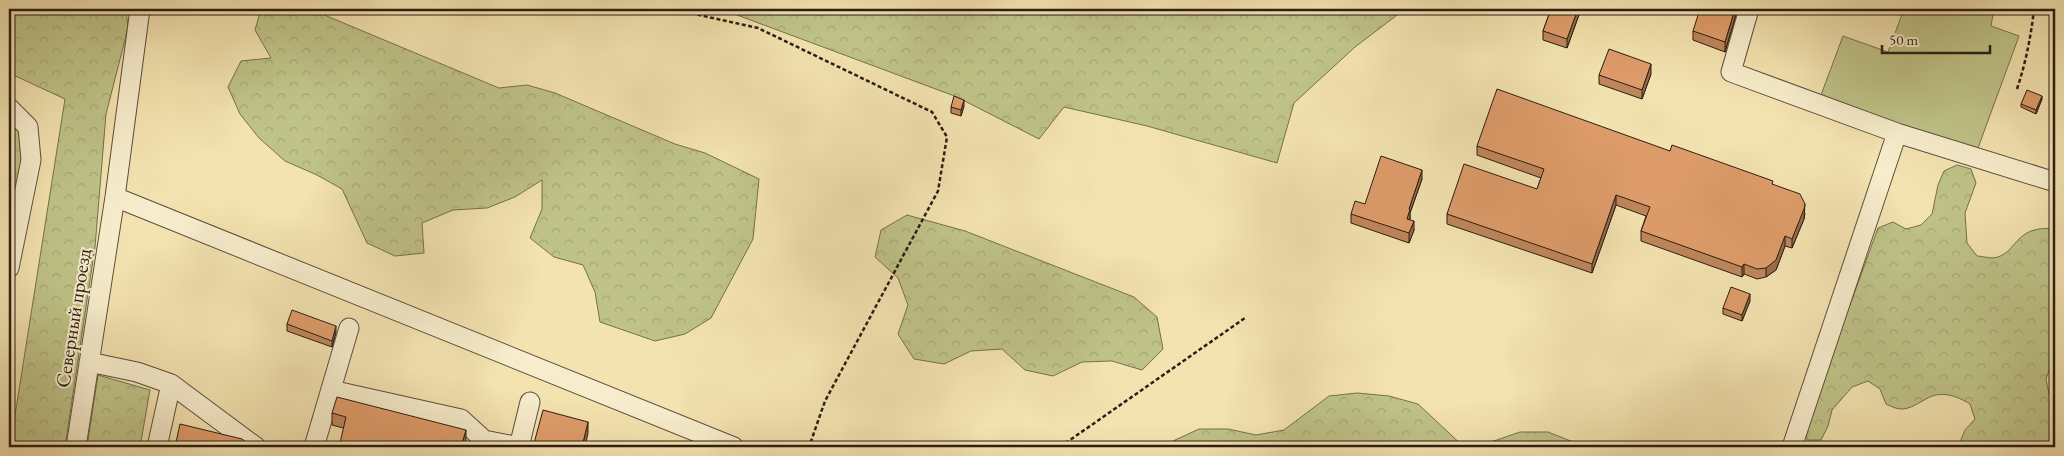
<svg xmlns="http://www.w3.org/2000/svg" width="2064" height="456" viewBox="0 0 2064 456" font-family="'EB Garamond',serif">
  <defs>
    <pattern id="forest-crowns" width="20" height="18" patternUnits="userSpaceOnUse" patternTransform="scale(1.25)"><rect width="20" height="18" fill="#bfc388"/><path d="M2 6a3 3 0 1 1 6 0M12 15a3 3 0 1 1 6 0" fill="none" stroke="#a4a774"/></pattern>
  </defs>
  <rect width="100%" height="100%" fill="#f3e3b0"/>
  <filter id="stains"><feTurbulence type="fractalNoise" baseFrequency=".004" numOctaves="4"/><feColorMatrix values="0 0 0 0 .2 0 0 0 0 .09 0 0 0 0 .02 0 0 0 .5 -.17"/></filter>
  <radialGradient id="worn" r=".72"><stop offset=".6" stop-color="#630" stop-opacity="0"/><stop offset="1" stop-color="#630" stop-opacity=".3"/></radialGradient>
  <path fill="url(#forest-crowns)" stroke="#75704e" d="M9 9H126L128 28 106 114 95 247 65 447H10L65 99 9 73Z
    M261 9H310L499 88 527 85 555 93 675 144 705 153 759 179 753 239 711 318 685 334 655 341 600 322 595 292 583 265 554 257 530 238 542 209V180L515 197 487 208 453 210 422 223 424 253 395 256 367 243 342 189 317 175 285 161 259 138 240 114 228 87 241 61 271 58 255 30Z
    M721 9H1405L1355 47 1294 103 1277 163 1147 126 1064 107 1039 139 957 97Z
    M9 118 37 137 9 240Z
    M1957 165 1971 169 1976 183 1965 213 1967 243 1977 256C1981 256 1988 258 1993 258 2018 255 2013 224 2055 229V353L2046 379 2049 394 2055 396V447H1958L1965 430 1975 419 1970 404C1957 396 1941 390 1926 399 1918 403 1911 409 1901 409 1896 409 1890 406 1886 404L1880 389 1868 381 1852 387 1832 410 1828 426 1821 440H1807L1806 426 1878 228 1893 222 1906 229 1921 225 1932 214 1938 185 1944 171Z
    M907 215 965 231 1134 297 1157 317 1163 349 1142 370 1112 361 1082 362 1053 376 1025 370 1002 349 971 351 944 364 914 359 898 334 908 305 898 278 875 257 881 230Z
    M98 375 150 390 140 447H87Z
    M1357 393 1389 396 1418 404 1464 447 1494 441 1520 432H1548L1586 447H1345L1340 445 1336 447H1172L1173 441 1199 429H1228L1256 435 1284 430 1329 396Z"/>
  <path fill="#bfc388" stroke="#75704e" d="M1904 9H1994L1991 26 2019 36 1978 148 1905 126 1821 95 1843 36 1888 52Z"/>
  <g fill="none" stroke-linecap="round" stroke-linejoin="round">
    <defs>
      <path id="minor" d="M1749 9 1731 72 1897 133 1792 447
        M9 108 28 127 31 160 9 268
        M1897 133 2055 182
        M115 197 734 447
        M89 362 137 372 171 384 256 447
        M331 390 461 419 484 440 519 447
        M76 447 115 197 140 9
        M157 447 171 384
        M314 447 349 328
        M519 447 530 402"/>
    </defs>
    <use href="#minor" stroke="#5d4e3c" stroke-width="21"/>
    <path stroke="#2b1d15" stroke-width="2.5" stroke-dasharray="4 2.5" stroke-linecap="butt" d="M672 9 758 28 932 112 947 137 938 191 825 401 809 447
      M2017 89C2026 62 2031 36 2034 9
      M1060 447 1245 318"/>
    <use href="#minor" stroke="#f7edcc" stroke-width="19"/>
  </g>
  <path fill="#bf865b" stroke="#2b1d15" d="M1551 9H1581L1567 48 1543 40V31Z
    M1737 9V11L1725 52 1693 40V31Z
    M1651 74 1642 99 1599 84V75Z
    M2042 99 2036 114 2021 107V104Z
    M964 106 961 116 951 113V107Z
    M1477 146 1670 151 1773 185 1805 213 1804 219 1792 248 1785 246 1776 270 1766 277 1757 279 1744 274 1742 277 1641 241V231L1646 216 1616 205 1592 273 1447 224V214L1537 189 1541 178 1477 155Z
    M1422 179 1410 213V220L1414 230 1409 243 1351 223V214L1365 204Z
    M1750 301 1742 321 1723 314V308Z
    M287 324 336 332 332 347 287 331Z
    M332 413 466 442 343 428 332 425Z"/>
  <path fill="#9b6d4a" stroke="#2b1d15" d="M1578 9H1581L1567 48V39Z
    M1735 9H1737V11L1725 52V42Z
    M1651 64V74L1642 99V90Z
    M2042 96V99L2036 114V110Z
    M964 100V106L961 116V110Z
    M1422 170V179L1410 213V218L1407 228V219L1409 209Z
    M1616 195V205L1592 273V264Z
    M1805 204 1804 219 1792 248V239Z
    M1414 221V230L1409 243V233Z
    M1785 236V246L1776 270 1766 277V268Z
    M1744 264V274L1742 277V267Z
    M1750 294V301L1742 321V315Z
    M336 326V332L332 347V341Z
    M588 422V433L585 447H582Z
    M466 430V442L464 447H461Z"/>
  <path fill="#de9c6a" stroke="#2b1d15" d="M1551 9H1578L1567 39 1543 31Z
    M1700 9H1735L1725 42 1693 31Z
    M1609 49 1651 64 1642 90 1599 75Z
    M1497 89 1670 151 1672 145 1773 181 1772 184 1800 194 1805 204 1804 209 1792 239 1785 236 1776 260 1766 268 1757 269 1744 264 1742 267 1641 231 1650 207 1616 195 1592 264 1447 214 1464 164 1537 189 1544 169 1477 146Z
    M2027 90 2042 96 2036 110 2021 104Z
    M954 96 964 100 961 110 951 107Z
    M1381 156 1422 170 1409 209H1410L1407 219 1414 221 1409 233 1351 214 1355 201 1365 204Z
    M1731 287 1750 294 1742 315 1723 308Z
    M292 310 336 326 332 341 287 324Z
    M337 397 466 430 461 447H339L346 417 332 413Z
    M543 410 588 422 582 447H533Z
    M180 424 242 439 250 445V447H175Z"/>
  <g text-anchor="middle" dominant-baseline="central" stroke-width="4" stroke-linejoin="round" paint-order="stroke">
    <g font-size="20" fill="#2b1d15" stroke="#f7edcc">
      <text transform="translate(73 318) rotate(-81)">Северный проезд</text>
    </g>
  </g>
  <rect width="2064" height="456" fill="none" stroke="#f3e3b0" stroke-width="30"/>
  <rect x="10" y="10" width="2044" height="436" fill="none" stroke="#2b1d15" stroke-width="2.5"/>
  <rect x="15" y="15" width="2034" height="426" fill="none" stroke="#2b1d15"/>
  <path d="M1882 45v8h108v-8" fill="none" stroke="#2b1d15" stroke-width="2.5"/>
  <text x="1889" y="45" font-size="15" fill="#2b1d15" stroke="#f7edcc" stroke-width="4" paint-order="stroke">50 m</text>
  <rect width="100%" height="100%" filter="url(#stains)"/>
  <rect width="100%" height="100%" fill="url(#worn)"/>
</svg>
